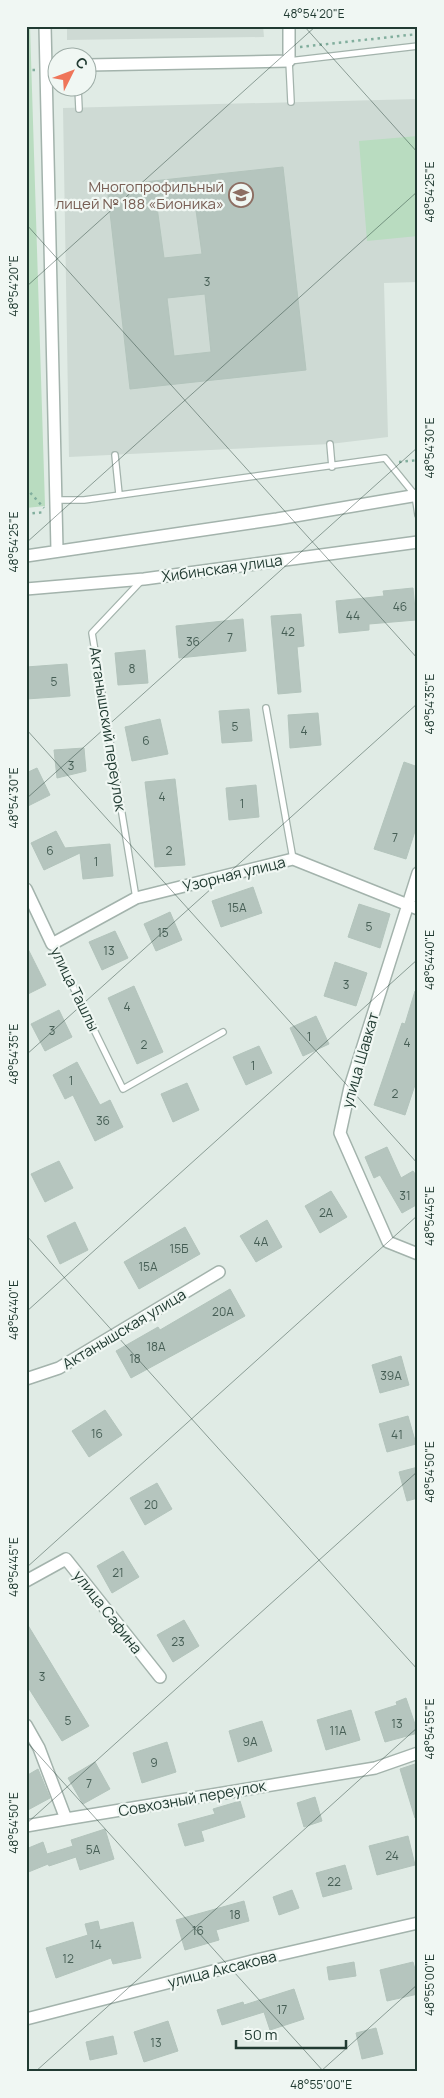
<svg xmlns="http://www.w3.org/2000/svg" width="444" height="2098" viewBox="0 0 444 2098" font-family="Manrope,sans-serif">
  <rect width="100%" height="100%" fill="#e0ebe5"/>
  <path fill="#cedad4" d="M67 26H263L264 37 67 40Z
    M418 99V282L384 283 388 437 330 444 69 457 63 108Z"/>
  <path fill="#b9dcc0" d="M26 26H30L45 506 26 508Z
    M418 136V236L367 241 359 141Z"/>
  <path fill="#b5c5be" stroke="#b3c4bc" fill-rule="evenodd" d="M283 167 306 370 130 389 107 186ZM195 203 202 254 164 258 157 207ZM205 294 211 352 174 356 167 298Z
    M413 588 416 620 369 624V630L339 633 336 601 384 596 383 591Z
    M301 614 304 646 297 647 301 692 278 694 271 616Z
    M243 619 246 651 179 658 176 626Z
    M145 650 148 683 118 685 115 653Z
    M67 664 70 696 26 699V667Z
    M249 709 252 741 222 743 219 711Z
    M318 713 321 745 290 748 288 715Z
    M160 719 168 754 132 761 125 727Z
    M84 748 86 771 57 778 54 750Z
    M404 762 418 767V822L406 859 374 849Z
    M37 768 50 795 26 807V773Z
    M175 779 185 865 155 867 145 782Z
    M256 785 259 817 229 820 226 788Z
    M56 831 65 848 110 844 113 876 83 879 80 853 44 870 31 843Z
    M253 887 262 913 221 927 212 901Z
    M359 904 390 914 380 948 348 937Z
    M170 912 182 940 156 951 144 924Z
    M115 931 128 958 102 970 89 942Z
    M26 945 46 985 26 995Z
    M335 962 367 973 356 1006 324 996Z
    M134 986 163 1052 137 1064 108 998Z
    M415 991 418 992V1076L405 1115 374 1105 402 1023 405 1024Z
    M59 1010 72 1037 45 1051 31 1024Z
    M316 1016 329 1044 303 1056 290 1028Z
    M259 1046 272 1073 246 1085 233 1057Z
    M77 1062 100 1105 110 1100 123 1127 95 1141 73 1095 65 1099 53 1075Z
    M187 1083 199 1110 173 1122 161 1094Z
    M387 1147 401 1178 413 1171 418 1178V1204L402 1213 380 1175 374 1178 365 1157Z
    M59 1161 73 1188 45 1202 31 1174Z
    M331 1191 347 1217 320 1233 305 1206Z
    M267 1220 282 1247 256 1262 240 1236Z
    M75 1222 88 1250 60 1264 47 1236Z
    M185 1227 200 1254 139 1289 124 1262Z
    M230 1289 245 1316 131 1378 116 1351 158 1327 160 1330Z
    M401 1356 409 1385 380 1393 372 1365Z
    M105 1410 122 1435 89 1457 72 1431Z
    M408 1416 416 1444 387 1452 379 1424Z
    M418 1467V1498L407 1501 399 1472Z
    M157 1483 172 1509 145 1525 130 1498Z
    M123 1551 139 1577 112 1593 97 1566Z
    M184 1620 199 1646 173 1662 157 1635Z
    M26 1622 89 1726 62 1741 26 1684Z
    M406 1698 418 1733 385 1742 375 1712 397 1705 396 1702Z
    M351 1710 360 1740 326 1750 317 1720Z
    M262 1721 272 1751 238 1762 229 1731Z
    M167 1742 176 1772 142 1783 133 1753Z
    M95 1762 110 1789 83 1804 68 1778Z
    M418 1763V1818H415L400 1769Z
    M38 1769 50 1798 26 1811V1776Z
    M315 1797 322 1821 304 1827 297 1803Z
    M240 1801 245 1817 201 1831 204 1841 185 1846 178 1824 215 1814 213 1809Z
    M105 1829 114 1859 80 1870 76 1857 49 1866 48 1864 26 1873V1849L43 1842 47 1854 73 1846 71 1840Z
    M408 1836 415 1865 377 1875 369 1846Z
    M345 1865 352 1889 323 1897 316 1873Z
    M292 1890 299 1908 279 1915 273 1897Z
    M244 1901 249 1921 216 1930 219 1940 185 1950 176 1920Z
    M98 1921 100 1930 133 1922 141 1958 113 1964 111 1958 56 1978 46 1948 88 1935 85 1924Z
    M354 1962 356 1976 329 1980 327 1967Z
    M413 1962 418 1980V1994L387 2001 380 1970Z
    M294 1989 304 2019 270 2030 264 2012 222 2025 217 2010 243 2002 244 2005Z
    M168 2021 178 2051 144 2062 134 2032Z
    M376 2028 383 2054 362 2059 356 2033Z
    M113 2036 117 2054 90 2060 86 2042Z"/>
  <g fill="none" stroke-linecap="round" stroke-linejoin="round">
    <defs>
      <path id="lane" d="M78 88 79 109
        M291 102 289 61 418 46
        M330 444 332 467
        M115 455 119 494
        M56 500H84L385 458 415 495 418 515
        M266 708 293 859
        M136 898 92 633 142 580
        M52 944 123 1089 223 1032"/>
      <path id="street" d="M45 26 57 550
        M88 65 289 61V26
        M26 556 277 519 418 495
        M26 589 144 579 418 542
        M418 873 350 1087 340 1133 388 1242 418 1254
        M26 889 52 944 136 898 293 859 418 909
        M26 1379 59 1368 219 1272
        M26 1581 66 1559 160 1677
        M26 1725 39 1748 66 1819 375 1768 418 1753
        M26 1826 66 1819
        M26 2019 256 1960 418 1923"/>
    </defs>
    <use href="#lane" stroke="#a3b3ac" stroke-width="8"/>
    <use href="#street" stroke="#a3b3ac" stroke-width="14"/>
    <path stroke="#81ae9d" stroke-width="2.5" stroke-dasharray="2.5 4" stroke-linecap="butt" d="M300 47 418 34
      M26 70H35
      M399 462 418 460
      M26 488 44 508
      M26 514 45 512"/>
    <use href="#lane" stroke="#fff" stroke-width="5.5"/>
    <use href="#street" stroke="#fff" stroke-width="11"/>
  </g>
  <path fill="none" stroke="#213b32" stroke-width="1" stroke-opacity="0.45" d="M304 26 418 153M26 31 31 26M26 224 418 659M26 287 316 26M26 543 418 191M26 729 418 1164M26 799 418 447M26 1055 418 703M26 1235 418 1670M26 1312 418 959M26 1568 418 1215M26 1741 324 2072M26 1824 418 1471M35 2072 418 1727M320 2072 418 1984"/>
  <defs>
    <symbol id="school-ring" viewBox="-11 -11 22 22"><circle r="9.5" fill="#f0f7f3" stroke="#8d6e63" stroke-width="1.5"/><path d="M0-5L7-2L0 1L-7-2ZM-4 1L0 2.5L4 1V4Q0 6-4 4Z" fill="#8d6e63"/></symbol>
  </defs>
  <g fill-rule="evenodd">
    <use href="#school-ring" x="227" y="181" width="28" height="28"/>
  </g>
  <g text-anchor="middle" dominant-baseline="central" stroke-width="4.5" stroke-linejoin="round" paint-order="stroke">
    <g font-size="12" fill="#465e55">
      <text x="207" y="281">3</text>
      <text x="400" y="606">46</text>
      <text x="353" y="615">44</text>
      <text x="288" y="631">42</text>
      <text x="230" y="637">7</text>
      <text x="193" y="641">36</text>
      <text x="132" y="668">8</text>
      <text x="54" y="681">5</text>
      <text x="235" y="726">5</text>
      <text x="304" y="730">4</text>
      <text x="146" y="740">6</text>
      <text x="71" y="765">3</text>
      <text x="162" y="796">4</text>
      <text x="242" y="803">1</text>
      <text x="395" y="837">7</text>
      <text x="50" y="850">6</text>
      <text x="169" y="850">2</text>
      <text x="96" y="861">1</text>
      <text x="237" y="907">15А</text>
      <text x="369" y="926">5</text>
      <text x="163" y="932">15</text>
      <text x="109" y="950">13</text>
      <text x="346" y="984">3</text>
      <text x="127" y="1006">4</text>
      <text x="52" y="1030">3</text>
      <text x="309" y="1036">1</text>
      <text x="407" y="1042">4</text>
      <text x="144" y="1044">2</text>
      <text x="253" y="1065">1</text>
      <text x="71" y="1080">1</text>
      <text x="395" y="1093">2</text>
      <text x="103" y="1120">36</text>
      <text x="405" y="1195">31</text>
      <text x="326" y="1212">2А</text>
      <text x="261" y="1241">4А</text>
      <text x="179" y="1248">15Б</text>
      <text x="148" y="1266">15А</text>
      <text x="223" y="1311">20А</text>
      <text x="156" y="1346">18А</text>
      <text x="135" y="1358">18</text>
      <text x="391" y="1375">39А</text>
      <text x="97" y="1433">16</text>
      <text x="397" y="1434">41</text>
      <text x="151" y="1504">20</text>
      <text x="118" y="1572">21</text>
      <text x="178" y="1641">23</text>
      <text x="42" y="1676">3</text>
      <text x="68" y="1720">5</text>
      <text x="397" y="1723">13</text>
      <text x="338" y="1730">11А</text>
      <text x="250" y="1741">9А</text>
      <text x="154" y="1762">9</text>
      <text x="89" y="1783">7</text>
      <text x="93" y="1849">5А</text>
      <text x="392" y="1855">24</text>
      <text x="334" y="1881">22</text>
      <text x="235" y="1914">18</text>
      <text x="198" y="1930">16</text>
      <text x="96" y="1944">14</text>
      <text x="68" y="1958">12</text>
      <text x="282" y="2009">17</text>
      <text x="156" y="2042">13</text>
    </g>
    <g font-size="15" fill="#785e54" stroke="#f0f7f3" text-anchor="end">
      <text x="224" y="186">Многопрофильный<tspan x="224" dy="17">лицей № 188 «Бионика»</tspan></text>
    </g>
    <g font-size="15" fill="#213b32" stroke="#f0f7f3">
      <text transform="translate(222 568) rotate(-8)">Хибинская улица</text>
      <text transform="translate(108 729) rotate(81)">Актанышский переулок</text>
      <text transform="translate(234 874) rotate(-14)">Узорная улица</text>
      <text transform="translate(75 989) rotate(64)">улица Ташлы</text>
      <text transform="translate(360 1060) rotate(-74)">улица Шавкат</text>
      <text transform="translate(124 1329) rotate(-31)">Актанышская улица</text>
      <text transform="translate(108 1612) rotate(52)">улица Сафина</text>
      <text transform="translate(192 1798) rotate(-10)">Совхозный переулок</text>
      <text transform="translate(222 1969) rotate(-14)">улица Аксакова</text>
    </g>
  </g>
  <rect width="444" height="2098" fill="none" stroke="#f0f7f3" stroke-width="55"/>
  <g transform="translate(72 72) rotate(48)"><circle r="24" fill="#f0f7f3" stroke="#9daca6"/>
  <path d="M0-4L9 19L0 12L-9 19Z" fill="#ef7559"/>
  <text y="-8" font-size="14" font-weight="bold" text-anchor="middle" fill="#213b32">С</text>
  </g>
  <path d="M236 2040v8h110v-8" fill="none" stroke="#213b32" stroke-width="2.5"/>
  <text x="244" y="2040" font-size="15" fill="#213b32" stroke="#f0f7f3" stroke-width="4" paint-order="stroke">50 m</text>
  <rect x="28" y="28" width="388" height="2042" fill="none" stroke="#213b32" stroke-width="2"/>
  <g font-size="12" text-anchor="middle" fill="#213b32">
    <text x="314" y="18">48°54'20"E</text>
    <text transform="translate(430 192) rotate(-90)" y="4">48°54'25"E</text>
    <text transform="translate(14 286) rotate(-90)" y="4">48°54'20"E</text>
    <text transform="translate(430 448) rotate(-90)" y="4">48°54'30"E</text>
    <text transform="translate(14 542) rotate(-90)" y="4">48°54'25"E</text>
    <text transform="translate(430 704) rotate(-90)" y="4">48°54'35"E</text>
    <text transform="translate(14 798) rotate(-90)" y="4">48°54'30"E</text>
    <text transform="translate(430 960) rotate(-90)" y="4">48°54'40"E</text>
    <text transform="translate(14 1054) rotate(-90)" y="4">48°54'35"E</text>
    <text transform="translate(430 1216) rotate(-90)" y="4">48°54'45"E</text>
    <text transform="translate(14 1310) rotate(-90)" y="4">48°54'40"E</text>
    <text transform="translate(430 1472) rotate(-90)" y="4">48°54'50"E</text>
    <text transform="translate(14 1567) rotate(-90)" y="4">48°54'45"E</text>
    <text transform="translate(430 1729) rotate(-90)" y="4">48°54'55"E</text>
    <text transform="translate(14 1823) rotate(-90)" y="4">48°54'50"E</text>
    <text transform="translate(430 1985) rotate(-90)" y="4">48°55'00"E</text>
    <text x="321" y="2089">48°55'00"E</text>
  </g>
</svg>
